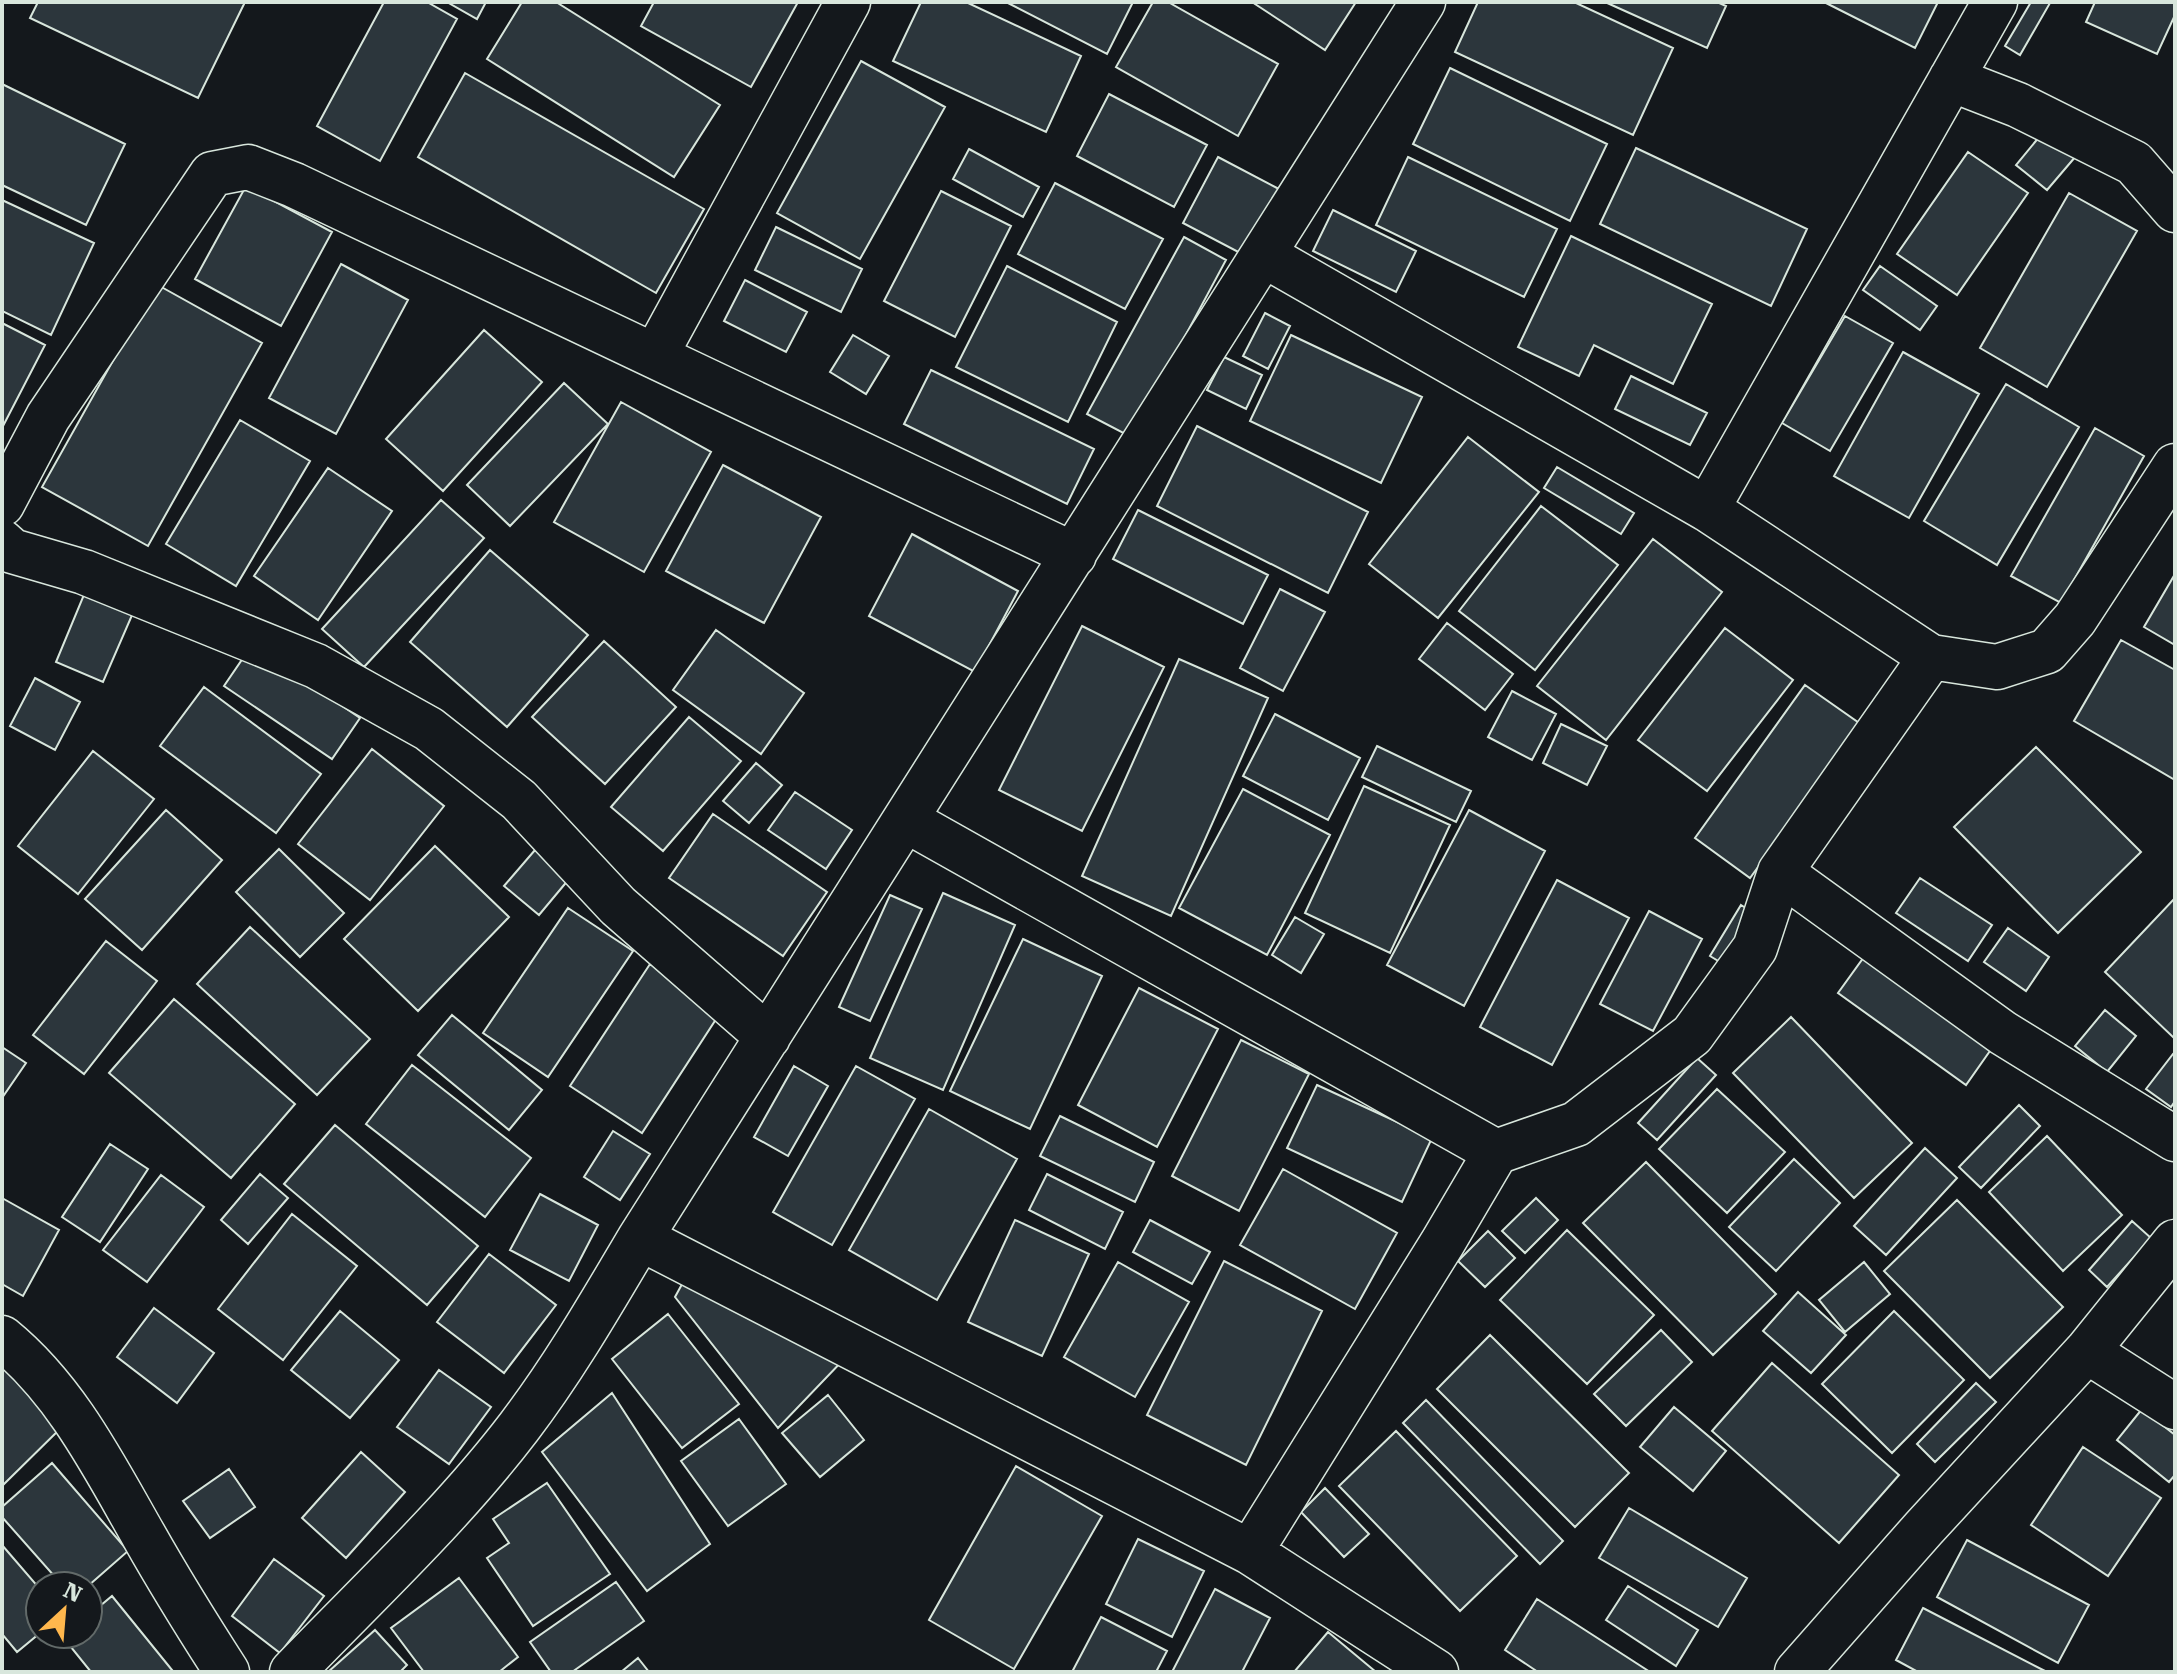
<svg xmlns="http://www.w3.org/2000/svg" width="2177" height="1674" viewBox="0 0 2177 1674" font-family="'Roboto Serif',serif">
  <rect width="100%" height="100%" fill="#14181c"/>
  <path fill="#2c363c" stroke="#d8e6dc" stroke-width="2" d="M38 2H241L244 4 198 98 30 18Z
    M384 2H427L457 19 380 161 317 126Z
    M447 2H486L477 19Z
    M522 2H556L720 105 674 177 487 59Z
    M654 2H798L751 87 641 26Z
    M921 2H966L1081 56 1046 132 893 61Z
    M1006 2H1133L1107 54Z
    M1153 2H1168L1278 64 1238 136 1116 67Z
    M1252 2H1356L1325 50Z
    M1478 2H1574L1673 48 1633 135 1455 52Z
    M1605 2H1717L1726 6 1707 48Z
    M1824 2H1938L1915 48Z
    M2031 2 2050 3 2020 55 2005 46Z
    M2095 2H2175V15L2157 54 2086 22Z
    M861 61 945 107 860 259 777 213Z
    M1450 68 1607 144 1570 221 1413 144Z
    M465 73 704 209 656 293 418 157Z
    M2 84 125 144 86 225 2 185Z
    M1109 94 1207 145 1174 207 1077 156Z
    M2045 130 2076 156 2047 190 2016 165Z
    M1636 148 1807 229 1771 306 1600 224Z
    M969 149 1039 187 1023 217 953 179Z
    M1968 152 2028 193 1957 295 1897 254Z
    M1218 157 1279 189 1244 255 1183 223Z
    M1408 157 1557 229 1524 297 1376 225Z
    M1055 183 1163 239 1125 309 1018 254Z
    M246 186 332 232 281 326 195 279Z
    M941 191 1011 226 955 337 884 301Z
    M2069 193 2137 231 2047 387 1980 348Z
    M2 200 94 243 51 335 2 311Z
    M1333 210 1416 251 1396 292 1313 251Z
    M776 227 862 269 841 312 755 270Z
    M1571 236 1712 304 1673 384 1594 345 1579 376 1518 347Z
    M1184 237 1226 260 1131 437 1087 414Z
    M341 264 408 300 336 434 269 398Z
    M1007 266 1117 322 1068 422 956 367Z
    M1880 266 1937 306 1920 330 1863 290Z
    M745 280 807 312 786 352 724 321Z
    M156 284 262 343 148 546 42 487Z
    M1265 313 1290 326 1268 369 1243 356Z
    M1845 316 1893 343 1830 451 1782 423Z
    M2 323 45 345 2 428Z
    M484 330 542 382 443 491 386 439Z
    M853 335 889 356 866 394 830 372Z
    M1291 335 1422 397 1381 483 1250 421Z
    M1903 352 1979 394 1909 518 1834 476Z
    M1224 357 1262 375 1246 409 1207 390Z
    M931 370 1094 449 1067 504 904 424Z
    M1631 376 1707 413 1690 445 1615 409Z
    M564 383 608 424 510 526 467 485Z
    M2006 384 2079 427 1997 565 1924 521Z
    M621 402 711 452 644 572 554 522Z
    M240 420 310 461 236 586 166 544Z
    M1197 426 1368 512 1328 593 1157 506Z
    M2095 428 2144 456 2061 603 2011 576Z
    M1468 437 1539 492 1438 618 1369 564Z
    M723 465 821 517 764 623 666 571Z
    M1557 467 1634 513 1621 534 1544 488Z
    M328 468 392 511 318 620 254 576Z
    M441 500 484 538 364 667 322 629Z
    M1541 506 1618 565 1535 670 1459 611Z
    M1138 510 1268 575 1243 624 1113 559Z
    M912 534 1018 591 975 672 869 616Z
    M1653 539 1722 592 1606 740 1537 686Z
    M490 550 588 635 507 727 410 642Z
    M2175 574V645L2144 627Z
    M88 585 136 606 103 682 56 662Z
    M1280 589 1325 612 1283 691 1240 668Z
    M1447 623 1513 674 1485 710 1419 659Z
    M1082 626 1164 667 1082 831 999 790Z
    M1725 628 1793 680 1707 791 1638 740Z
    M716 630 804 693 761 754 673 690Z
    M2121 640 2175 670V780L2074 721Z
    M604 641 676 707 605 784 532 717Z
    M252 645 360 718 332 759 224 686Z
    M1179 659 1268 698 1171 916 1082 876Z
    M35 678 80 702 55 750 10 726Z
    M1805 685 1862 725 1750 878 1695 838Z
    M204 687 321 774 276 833 160 746Z
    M1512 691 1556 714 1532 760 1488 737Z
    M1275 714 1360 758 1328 820 1243 776Z
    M689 717 741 761 663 851 611 807Z
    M1561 724 1607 746 1587 785 1543 763Z
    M1377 746 1471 791 1456 822 1362 777Z
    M2036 747 2141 852 2058 933 1954 827Z
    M372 749 444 806 370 900 298 844Z
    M93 751 154 799 78 894 18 846Z
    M756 763 782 785 749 823 723 801Z
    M1364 786 1450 825 1390 953 1305 913Z
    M1243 789 1330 835 1267 955 1179 908Z
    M795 792 852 830 826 869 768 830Z
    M166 810 222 860 142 950 85 899Z
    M1469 810 1545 851 1464 1006 1387 965Z
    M713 814 827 892 783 956 669 878Z
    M435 846 509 917 418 1011 344 939Z
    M279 849 344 913 300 957 236 892Z
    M535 850 569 879 539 915 504 886Z
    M1920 878 1992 925 1968 961 1896 913Z
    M1557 880 1629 918 1552 1065 1480 1027Z
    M943 893 1015 925 943 1090 870 1058Z
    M890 895 922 909 870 1021 839 1007Z
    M2175 898V1039L2105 972Z
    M1741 905 1760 917 1730 968 1710 956Z
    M568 908 633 951 548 1077 483 1033Z
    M1649 911 1702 939 1653 1031 1600 1004Z
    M1295 917 1324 934 1301 973 1272 955Z
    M250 927 370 1039 317 1095 197 984Z
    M2008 928 2049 957 2026 991 1984 962Z
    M1023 939 1102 976 1030 1129 950 1091Z
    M106 941 157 981 84 1074 33 1035Z
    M1864 957 1992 1048 1966 1085 1838 993Z
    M650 964 722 1010 642 1133 570 1086Z
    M1139 988 1218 1029 1157 1147 1078 1105Z
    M174 999 295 1104 231 1178 109 1073Z
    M2105 1010 2136 1036 2107 1072 2075 1046Z
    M452 1015 542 1090 509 1130 418 1055Z
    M1791 1017 1912 1143 1854 1198 1733 1073Z
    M1241 1040 1309 1074 1239 1211 1172 1176Z
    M2 1047 26 1063 2 1098Z
    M2173 1054 2175 1055V1101L2171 1107 2146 1089Z
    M1697 1058 1716 1075 1657 1140 1638 1123Z
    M412 1065 531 1158 485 1217 366 1124Z
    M794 1066 828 1086 788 1156 754 1137Z
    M856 1066 915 1099 832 1245 773 1212Z
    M1317 1085 1432 1138 1402 1202 1287 1148Z
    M1717 1089 1785 1152 1727 1213 1659 1149Z
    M2019 1105 2040 1126 1981 1188 1959 1167Z
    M929 1109 1017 1159 937 1300 849 1250Z
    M1060 1116 1154 1162 1135 1202 1040 1156Z
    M335 1125 478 1246 427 1305 284 1184Z
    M613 1131 650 1154 620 1200 584 1177Z
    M2047 1136 2122 1215 2063 1271 1989 1192Z
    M110 1144 148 1169 100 1242 62 1217Z
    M1925 1148 1957 1178 1886 1255 1854 1226Z
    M1794 1159 1840 1203 1776 1271 1729 1227Z
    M1646 1162 1776 1294 1713 1355 1583 1223Z
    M1283 1169 1397 1233 1355 1309 1240 1245Z
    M260 1174 288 1198 248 1244 221 1220Z
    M1047 1174 1123 1212 1105 1249 1029 1210Z
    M161 1175 204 1207 147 1282 103 1250Z
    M540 1194 598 1225 569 1281 510 1250Z
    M2 1198 59 1230 23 1296 2 1284Z
    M1536 1198 1558 1220 1525 1253 1502 1231Z
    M1957 1200 2063 1307 1990 1378 1884 1271Z
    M292 1214 357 1266 283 1360 218 1309Z
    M1015 1220 1089 1254 1042 1356 968 1322Z
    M1150 1220 1210 1252 1192 1284 1133 1252Z
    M2132 1221 2151 1238 2107 1287 2089 1270Z
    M1567 1230 1654 1315 1587 1384 1500 1300Z
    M1488 1231 1515 1258 1485 1287 1458 1261Z
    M489 1254 556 1305 504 1373 437 1322Z
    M1224 1261 1322 1311 1246 1465 1147 1415Z
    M1118 1262 1189 1302 1135 1397 1064 1357Z
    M1864 1262 1890 1294 1845 1332 1819 1300Z
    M687 1275 847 1356 778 1428 675 1297Z
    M1798 1292 1846 1335 1811 1373 1763 1331Z
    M154 1308 214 1353 177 1403 117 1357Z
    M340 1311 399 1360 350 1418 291 1370Z
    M1894 1311 1964 1380 1892 1453 1822 1384Z
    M668 1314 739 1404 682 1448 612 1359Z
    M1661 1330 1692 1362 1626 1426 1594 1394Z
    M1490 1335 1629 1473 1575 1527 1437 1389Z
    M1772 1363 1899 1475 1839 1543 1712 1431Z
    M5 1365 65 1424 2 1486V1368Z
    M439 1370 491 1407 449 1464 397 1427Z
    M1976 1383 1996 1402 1935 1462 1917 1444Z
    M612 1393 710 1544 647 1591 542 1452Z
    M828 1395 864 1440 820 1477 782 1433Z
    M1426 1400 1563 1541 1540 1564 1403 1423Z
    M1674 1407 1726 1451 1693 1491 1640 1447Z
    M2142 1409 2175 1435V1475L2169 1482 2117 1440Z
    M739 1419 786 1484 728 1526 681 1461Z
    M1396 1431 1517 1556 1460 1611 1339 1486Z
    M2083 1447 2161 1498 2108 1576 2031 1525Z
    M361 1452 405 1492 346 1558 302 1518Z
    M52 1463 128 1551 88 1586H63L2 1517V1507Z
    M1016 1466 1102 1516 1014 1669 929 1620Z
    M229 1469 255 1507 210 1538 183 1501Z
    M547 1483 610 1574 533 1626 487 1558 509 1543 493 1519Z
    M1325 1488 1369 1534 1344 1557 1301 1512Z
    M1629 1508 1747 1578 1718 1627 1599 1558Z
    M1138 1539 1204 1571 1172 1637 1106 1604Z
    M1967 1540 2089 1605 2058 1663 1937 1597Z
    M2 1545 40 1589V1633L17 1652 2 1634Z
    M274 1559 324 1596 280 1653 232 1616Z
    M459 1578 518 1657 499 1672H424L391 1628Z
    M616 1582 644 1621 572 1672H551L530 1642Z
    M1628 1586 1698 1630 1676 1666 1606 1620Z
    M1215 1589 1270 1618 1242 1672H1172Z
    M112 1596 172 1670 170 1672H91L62 1636 65 1634H88V1616Z
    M1537 1599 1650 1672H1538L1505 1650Z
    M1923 1608 2047 1672H1918L1896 1660Z
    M1101 1617 1167 1651 1156 1672H1072Z
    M375 1630 407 1665 400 1672H328Z
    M1328 1632 1376 1672H1294Z
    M638 1658 649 1672H621Z"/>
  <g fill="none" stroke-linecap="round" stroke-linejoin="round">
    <defs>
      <path id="minor" d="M1951 79 2018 105 2134 163 2175 210
        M1264 255 1707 509 1931 657 1997 667 2047 651 2075 619 2175 466
        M655 356 848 2
        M2 504 48 417 212 174 248 167 294 185 1074 555
        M1707 509 1995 2
        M2 542 12 551 84 572 316 666 429 729 519 800 618 906 768 1037
        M906 820 1496 1152
        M1780 872 2003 1033 2175 1139
        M640 1238 1250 1552 1436 1672
        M2 1338C66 1390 104 1466 144 1536 170 1582 198 1627 227 1672
        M2087 1351 2175 1407
        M1250 1552 1443 1242 1496 1152 1576 1124 1692 1035 1755 948 1780 872 1931 657
        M292 1672C369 1592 451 1516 519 1427 564 1368 602 1302 640 1238L1423 2
        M1797 1672 1924 1528 2087 1351 2175 1242"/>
    </defs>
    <use href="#minor" stroke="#d8e6dc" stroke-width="47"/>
    <use href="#minor" stroke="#14181c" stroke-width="44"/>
  </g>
  <rect width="2177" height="1674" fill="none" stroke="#d8e6dc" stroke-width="8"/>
  <g transform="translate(64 1610) rotate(26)"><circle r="38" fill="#14181c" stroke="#626a69" stroke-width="2"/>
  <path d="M0-6L14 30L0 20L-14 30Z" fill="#ffb74d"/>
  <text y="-12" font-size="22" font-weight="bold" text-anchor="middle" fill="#d8e6dc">N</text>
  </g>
</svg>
